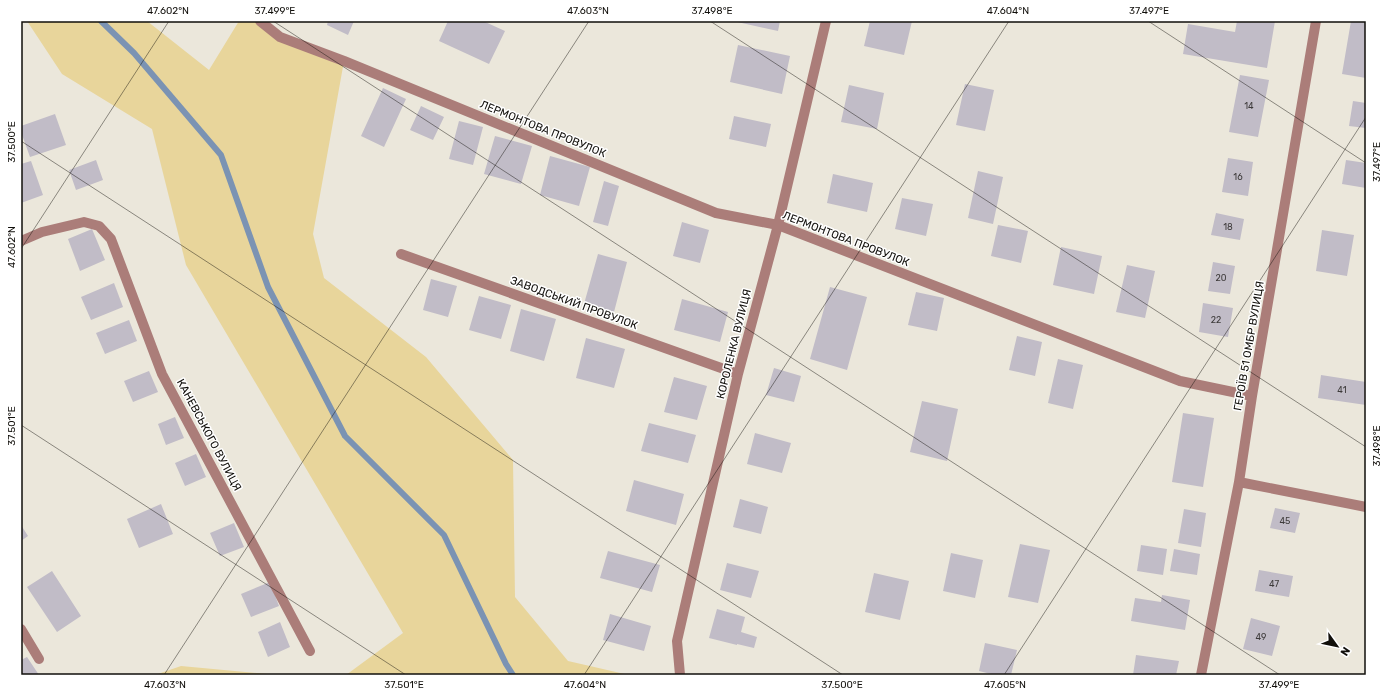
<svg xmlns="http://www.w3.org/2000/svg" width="1387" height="696" viewBox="0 0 1387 696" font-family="Rubik,sans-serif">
  <rect width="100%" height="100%" fill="#ebe7db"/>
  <path fill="#e8d59b" d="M27 21H147L209 70 239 21H260L280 37 344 61 313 234 324 278 426 357 513 460 515 597 568 661 629 675H346L403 633 186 265 152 129 62 74Z
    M181 666 279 675H155Z"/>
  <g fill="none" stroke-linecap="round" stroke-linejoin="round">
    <path stroke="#7b93b3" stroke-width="6" d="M101 21 134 53 221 155 268 287 345 436 444 535 506 664 513 675"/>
  </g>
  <path fill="#c1bcc7" d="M328 21H354L348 35 327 25Z
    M448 21H483L505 31 489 64 439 41Z
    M733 21H780L778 31Z
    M870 21H912L904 55 864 46Z
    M1237 21H1275L1267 68 1183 54 1188 24 1235 32Z
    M1351 21H1366V78L1342 74Z
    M738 45 790 56 782 94 730 82Z
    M1240 75 1269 80 1258 137 1229 132Z
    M965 84 994 90 985 131 956 125Z
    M849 85 884 93 877 129 841 122Z
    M383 88 406 99 384 147 361 136Z
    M1353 101 1366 103V128L1349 126Z
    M421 106 444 117 433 140 410 130Z
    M55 114 66 145 30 157 21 132V126Z
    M734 116 771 124 766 147 729 139Z
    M459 121 483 127 473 165 449 159Z
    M495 136 532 146 521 184 484 174Z
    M550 156 590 167 579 206 540 195Z
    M1228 158 1253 162 1248 196 1222 192Z
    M96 160 103 180 76 190 69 170Z
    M1346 160 1366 163V188L1342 184Z
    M31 161 43 195 21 203V164Z
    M978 171 1003 177 993 224 968 218Z
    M833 174 873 183 867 212 827 203Z
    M604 181 619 186 608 226 593 222Z
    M902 198 933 204 926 236 895 229Z
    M1216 213 1244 219 1240 240 1211 235Z
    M682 222 709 230 700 263 673 256Z
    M998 225 1028 231 1021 263 991 256Z
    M92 229 105 260 80 271 68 239Z
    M1322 230 1354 235 1347 276 1316 271Z
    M1061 247 1102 256 1094 294 1053 285Z
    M598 254 627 262 614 312 584 304Z
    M1213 262 1235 266 1230 294 1208 291Z
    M1127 265 1155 271 1145 318 1116 312Z
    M431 279 457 286 448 317 423 310Z
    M114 283 123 307 91 320 81 297Z
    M830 287 867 297 847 370 810 359Z
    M916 292 944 298 937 331 908 325Z
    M479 296 511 305 501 339 469 330Z
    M682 299 728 312 720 342 674 330Z
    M1203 303 1233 308 1228 337 1199 332Z
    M521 309 556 319 544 361 510 351Z
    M129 320 137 341 105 354 96 333Z
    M1017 336 1042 342 1035 376 1009 370Z
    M586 338 625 349 614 388 576 378Z
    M1058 359 1083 365 1073 409 1048 403Z
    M774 368 801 376 794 402 766 395Z
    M149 371 158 392 133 402 124 381Z
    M1321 375 1366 382V405L1318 398Z
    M674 377 707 386 697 420 664 412Z
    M922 401 958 409 947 461 910 452Z
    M1183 413 1214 418 1203 487 1172 482Z
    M175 417 184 438 166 445 158 424Z
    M649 423 696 435 688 463 641 451Z
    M755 433 791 443 782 473 747 464Z
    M196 454 206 477 185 486 175 463Z
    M634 480 684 494 676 525 626 511Z
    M740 499 768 507 761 534 733 527Z
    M161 504 173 534 139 548 127 519Z
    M1275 508 1300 513 1295 533 1270 528Z
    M1184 509 1206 513 1201 547 1178 543Z
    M234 523 244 547 220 556 210 533Z
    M21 525 28 536 21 541Z
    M1020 544 1050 550 1038 603 1008 597Z
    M1141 545 1167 549 1163 575 1137 571Z
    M1174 549 1200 554 1197 575 1170 571Z
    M608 551 660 565 652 592 600 578Z
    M951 553 983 560 975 598 943 591Z
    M727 563 759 571 751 598 720 590Z
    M1259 570 1293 576 1289 597 1255 591Z
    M52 571 81 616 57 632 27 587Z
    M874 573 909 581 900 620 865 612Z
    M270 582 279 606 251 617 241 594Z
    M1162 595 1190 600 1185 630 1131 621 1135 598 1161 602Z
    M717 609 745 617 741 632 757 637 754 648 737 644V645L709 638Z
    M610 614 651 626 644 651 603 640Z
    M1251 618 1280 626 1272 656 1243 649Z
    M280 622 290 647 268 657 258 632Z
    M985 643 1017 650 1011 675H995L979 671Z
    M1136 655 1179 661 1176 675H1133Z
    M27 657 39 675H21V660Z"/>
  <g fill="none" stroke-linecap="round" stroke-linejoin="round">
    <path stroke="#ab7d79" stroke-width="10" d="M260 21 280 37 344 61 716 213 778 225 1180 381 1252 396
      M21 241 42 232 84 222 99 226 111 239 162 374 310 651
      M401 254 738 374
      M1239 482 1366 507
      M21 629 39 659
      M680 675 677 641 738 374 778 225 826 21
      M1201 675 1239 482 1252 396 1316 21"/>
  </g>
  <path fill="none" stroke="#110f0b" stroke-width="1" stroke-opacity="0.45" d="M273 21 1280 675M710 21 1366 447M1148 21 1366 163M21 141 843 675M21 249 169 21M21 425 406 675M164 675 589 21M584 675 1009 21M1004 675 1366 117"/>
  <g text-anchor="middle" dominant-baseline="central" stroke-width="3" stroke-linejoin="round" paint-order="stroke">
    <g font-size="9" fill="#3d3a3a">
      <text x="1249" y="106">14</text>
      <text x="1238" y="177">16</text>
      <text x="1228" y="227">18</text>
      <text x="1221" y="278">20</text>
      <text x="1216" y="320">22</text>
      <text x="1342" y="390">41</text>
      <text x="1285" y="521">45</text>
      <text x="1274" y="584">47</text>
      <text x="1261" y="637">49</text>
    </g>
    <g font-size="11" fill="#110f0b" stroke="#fff">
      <text transform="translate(543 129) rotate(22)">ЛЕРМОНТОВА ПРОВУЛОК</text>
      <text transform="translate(846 239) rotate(21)">ЛЕРМОНТОВА ПРОВУЛОК</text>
      <text transform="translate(574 303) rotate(20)">ЗАВОДСЬКИЙ ПРОВУЛОК</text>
      <text transform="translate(734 344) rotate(-76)">КОРОЛЕНКА ВУЛИЦЯ</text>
      <text transform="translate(1249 346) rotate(-80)">ГЕРОЇВ 51 ОМБР ВУЛИЦЯ</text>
      <text transform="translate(209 435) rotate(62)">КАНЕВСЬКОГО ВУЛИЦЯ</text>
    </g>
  </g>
  <rect width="1387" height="696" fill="none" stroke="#ffffff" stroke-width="44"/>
  <g transform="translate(1337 646) rotate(123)" stroke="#ffffff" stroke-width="3" paint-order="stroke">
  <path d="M0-3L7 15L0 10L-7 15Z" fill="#110f0b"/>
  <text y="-6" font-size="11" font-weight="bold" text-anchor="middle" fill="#110f0b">N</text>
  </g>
  <rect x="22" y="22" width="1343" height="652" fill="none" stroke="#110f0b" stroke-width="1.5"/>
  <g font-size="10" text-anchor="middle" fill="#110f0b">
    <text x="168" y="14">47.602°N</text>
    <text x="275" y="14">37.499°E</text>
    <text x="588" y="14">47.603°N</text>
    <text x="712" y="14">37.498°E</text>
    <text x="1008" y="14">47.604°N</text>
    <text x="1149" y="14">37.497°E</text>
    <text transform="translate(11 142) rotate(-90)" y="4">37.500°E</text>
    <text transform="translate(1376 162) rotate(-90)" y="4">37.497°E</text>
    <text transform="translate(11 247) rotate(-90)" y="4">47.602°N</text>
    <text transform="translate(11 426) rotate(-90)" y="4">37.501°E</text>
    <text transform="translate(1376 446) rotate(-90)" y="4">37.498°E</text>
    <text x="165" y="688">47.603°N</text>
    <text x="404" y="688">37.501°E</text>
    <text x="585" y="688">47.604°N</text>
    <text x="842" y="688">37.500°E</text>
    <text x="1005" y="688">47.605°N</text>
    <text x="1279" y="688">37.499°E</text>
  </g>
</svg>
